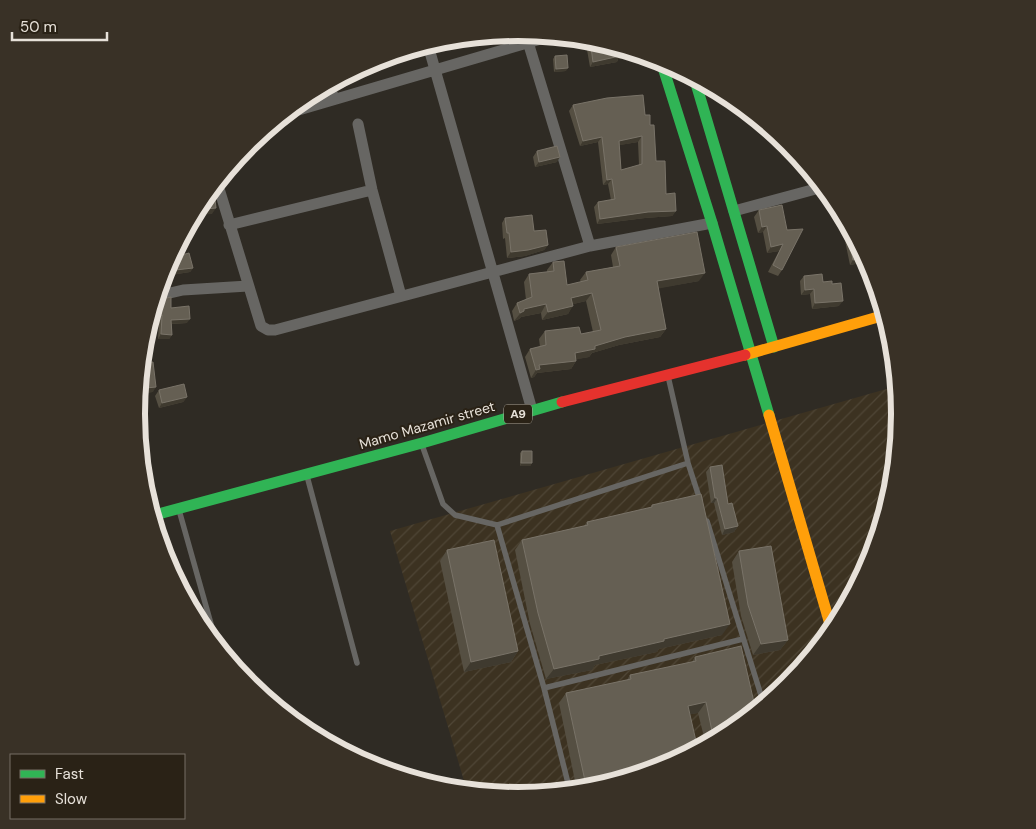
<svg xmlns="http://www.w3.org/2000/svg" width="1036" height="829" viewBox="0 0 1036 829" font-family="'DM Sans',sans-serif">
  <defs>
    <pattern id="industrial-furrows" width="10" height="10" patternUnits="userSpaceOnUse" patternTransform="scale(1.25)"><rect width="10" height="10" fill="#3c3221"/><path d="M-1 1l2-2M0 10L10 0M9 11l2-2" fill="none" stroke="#4f4636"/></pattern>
  </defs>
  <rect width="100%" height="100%" fill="#2f2b24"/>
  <path fill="url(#industrial-furrows)" d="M897 386 900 415 893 489 871 561 835 627 788 685 730 732 664 768 592 789 518 796 467 791 390 531Z"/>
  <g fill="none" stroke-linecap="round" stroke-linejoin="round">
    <path stroke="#676663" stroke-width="5.5" d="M668 376 688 463 700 500
      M422 445 443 504 455 515 497 525 688 463
      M307 476 357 663
      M179 510 213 631
      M707 521 764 705
      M497 525 544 688 570 791
      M544 688 743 639"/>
    <path stroke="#676663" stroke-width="11" d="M528 42 590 246
      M428 45 532 410
      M329 84 334 99
      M285 114 551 36
      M358 124 372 190 401 296
      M217 182 261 326 268 330H275L590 246 712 223
      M734 211 823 187
      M229 225 372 190
      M157 296 183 290 248 286"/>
    <path stroke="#30b455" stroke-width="11" d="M661 61 712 223 769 415
      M694 77 774 347
      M151 516 422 443 562 402"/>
    <path stroke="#ff9f0a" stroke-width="11" d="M745 355 885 315
      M769 415 832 631"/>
    <path stroke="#e5322d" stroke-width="11" d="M562 402 745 355"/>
  </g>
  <path fill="#554f42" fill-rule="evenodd" d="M589 39 593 40 634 56 618 59 617 62 590 67 586 44Z
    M555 56 566 71 554 72 553 59Z
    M573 105 645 115 650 125 656 161 666 194 676 211 672 216 645 218 597 224 594 207 598 202 611 200 608 184 603 185 598 142 580 146 569 111ZM638 142 639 165 621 170 619 145Z
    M537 151 557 162 535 167 533 157Z
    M782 205V270L778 276 768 272 779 251 767 253 763 232 758 233 754 217 759 210Z
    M505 218 534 231 548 245 544 250 525 256 507 258 505 238 503 239 502 223Z
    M846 221 867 261 866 262 850 265 842 226Z
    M616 247 699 281 658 288 666 329 660 337 619 345 592 353 589 357 576 359V361L571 369 537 373 534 377 531 378 525 357 530 349 540 347 539 339 545 331 581 334 593 332 586 301 573 304 568 314 542 320 541 313 521 317 519 319 514 321 512 311 517 303 526 300 524 282 529 274 547 272V270L553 262 567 285 581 282 580 280 586 272 613 267 611 255Z
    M174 251 178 256 193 268 190 272 164 276V273L165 268Z
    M804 276 832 284 839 306 812 309 810 294 801 295 800 281Z
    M162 299 187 323 172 324V335L169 339H158L159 320 148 323 154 305 159 304Z
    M142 363 153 392 142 393 140 377 141 365Z
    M159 390 187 397 183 402 159 408 155 396Z
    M522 451 532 463 530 466H520V453Z
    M710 467 738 526 734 532 722 535 714 503H711L706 472Z
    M652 505 722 635 659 649 657 652 595 665 592 670 546 679 530 624 515 550 522 540 584 526 587 522 650 508Z
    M447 550 518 651 511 662 464 672 440 561Z
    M739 551 788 640 780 650 753 655 741 616 732 562Z
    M695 657 730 732 706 745 698 713 690 714 592 789 577 791 559 703 566 693 627 680 630 675 692 662Z"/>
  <path fill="#3f3a2f" d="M632 52 636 53 634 56 618 59 617 62 590 67 593 62Z
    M568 68 566 71 554 72 556 69Z
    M642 136 638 142 615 146 619 141Z
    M602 137 598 142 580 146 583 141Z
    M560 157 557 162 535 167 539 162Z
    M612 179 608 184 603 185 607 180Z
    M216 208 212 214 193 215 196 210Z
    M676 211 672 216 645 218 597 224 600 219 648 212Z
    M767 226 763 232 758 233 762 227Z
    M783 244 779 251 767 253 771 247Z
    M548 245 544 250 525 256 507 258 511 252Z
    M865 257 867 261 866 262 850 265 853 260Z
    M193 268 190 272 164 276 167 271Z
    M705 273 699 281 651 290 657 281Z
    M814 289 810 294 801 295 805 290Z
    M592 293 586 301 566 306 571 298Z
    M843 301 839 306 812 309 815 303Z
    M546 304 541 313 521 317 519 319 514 321 524 309Z
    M573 306 568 314 542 320 548 312Z
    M162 315 159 320 148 323 150 319Z
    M190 319 187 323 168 324 171 320Z
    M666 329 660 337 619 345 592 353 589 357 569 361 575 353 595 346 625 337Z
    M161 334 172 335 169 339H158Z
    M576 361 571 369 537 373 534 377 531 378 539 365Z
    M156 387 153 392 142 393 146 388Z
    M187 397 183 402 159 408 162 403Z
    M521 463H532L530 466H520Z
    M152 481 148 487 143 488V484Z
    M715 498H717L714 503H711Z
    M738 526 734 532 722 535 725 529Z
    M730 624 722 635 659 649 657 652 595 665 592 670 546 679 554 669 599 656 664 639Z
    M788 640 780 650 753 655 761 644Z
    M518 651 511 662 464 672 471 662Z
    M706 702 698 713 681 716 688 706Z"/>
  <path fill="#655f53" stroke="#797368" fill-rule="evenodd" d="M590 40H593L632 52 620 54V56L593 62Z
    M567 55 568 68 556 69 555 56Z
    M643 95 645 115H650V125H654L656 161H665L666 194 675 193 676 211 648 212 600 219 598 202 615 199 612 179 607 180 602 137 583 141 573 105 607 98ZM642 136V164L621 170 619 141Z
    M557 146 560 157 539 162 537 151Z
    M210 190H214L216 208 196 210 201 202Z
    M782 205 787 230 803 229 782 270 773 265 783 244 771 247 767 226 762 227 759 210Z
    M532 215 534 231 546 230 548 245 528 250 511 252 509 233H507L505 218Z
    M846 222 865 257 853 260Z
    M697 232 705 273 657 281 666 329 625 337 595 346V349L575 353 576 361 539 365 540 369 536 370 530 349 546 345 545 331 579 327 581 334 601 330 592 293 571 298 573 306 548 312 546 304 524 309V311L520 313 517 303 532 297 529 274 554 271 553 262 564 261 567 285 588 280 586 272 620 266 616 247Z
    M177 250 178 256 189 253 193 268 167 271V266L174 251Z
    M822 274 823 282 832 281V284L841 283 843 301 815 303 814 289 805 290 804 276Z
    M171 297V308L189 306 190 319 171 320 172 335 161 334 162 315 150 319 154 305 162 303V299Z
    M153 362 156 387 146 388 142 363Z
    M184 384 187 397 162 403 159 390Z
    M522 451H532V463H521Z
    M722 465 728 504 732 503 738 526 725 529 717 498H715L710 467Z
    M149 471 152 481 143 484 142 474Z
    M701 494 730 624 664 639V641L599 656V659L554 669 538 613 522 540 588 525 587 522 652 507V505Z
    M494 540 518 651 471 662 447 550Z
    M771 546 788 640 761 644 748 605 739 551Z
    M741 646 756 711 730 732 714 741 706 702 688 706 698 750 664 768 592 789 587 790 566 693 631 679 630 675 696 661 695 657Z"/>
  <g text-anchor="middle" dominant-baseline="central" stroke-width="4" stroke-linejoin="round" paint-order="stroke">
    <rect fill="#2a2216" stroke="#aea89e" stroke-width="1" x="504" y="404.5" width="28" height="19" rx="4"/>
    <g font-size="12" font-weight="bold" fill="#e7e1d9">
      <text x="518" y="414">A9</text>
    </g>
    <g font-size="14" fill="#e7e1d9" stroke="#2a2216">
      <text transform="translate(427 425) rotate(-16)">Mamo Mazamir street</text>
    </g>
  </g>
  <path d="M0 0H1036V829H0ZM145 414a373 373 0 1 1 746 0a373 373 0 1 1-746 0Z" fill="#393126" fill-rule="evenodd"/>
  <path fill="none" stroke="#e7e1d9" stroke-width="6" d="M145 414a373 373 0 1 1 746 0a373 373 0 1 1-746 0Z"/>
  <rect x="10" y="754" width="175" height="65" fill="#2a2216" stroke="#766e64"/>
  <rect x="20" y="770" width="25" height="8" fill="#30b455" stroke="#766e64"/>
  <text x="55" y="779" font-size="15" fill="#e7e1d9">Fast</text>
  <rect x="20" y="795" width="25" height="8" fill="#ff9f0a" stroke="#766e64"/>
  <text x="55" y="804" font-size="15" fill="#e7e1d9">Slow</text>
  <path d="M12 32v8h95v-8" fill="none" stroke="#e7e1d9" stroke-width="2.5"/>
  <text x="20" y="32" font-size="15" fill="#e7e1d9" stroke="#2a2216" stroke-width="4" paint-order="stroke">50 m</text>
</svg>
